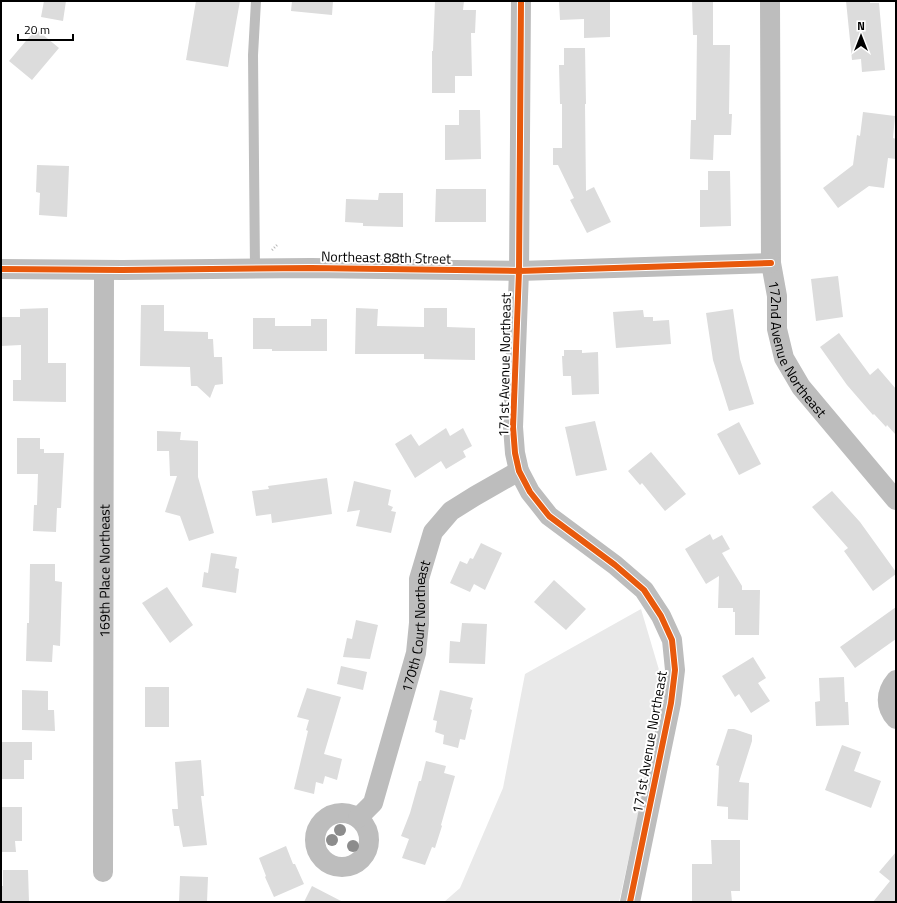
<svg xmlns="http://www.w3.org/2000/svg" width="897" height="903" viewBox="0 0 897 903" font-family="'Titillium Web',sans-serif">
  <rect width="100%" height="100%" fill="#fff"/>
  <path fill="#e9e9e9" d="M641 609 662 680 652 752 619 902H444L460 888 503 788 525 674Z"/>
  <path fill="#dcdcdc" d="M44 1H66L63 21 41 17Z
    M196 1H240L228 67 186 60Z
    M292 1H333L332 15 291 11Z
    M435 1H464L463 10H476L475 33H471L472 76H455V93H432V51H433Z
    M559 1H610V37L584 38V19L560 20Z
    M692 1H713V45H730L729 114H732L731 135H714L713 160 690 159 691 120H696L697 35H693Z
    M846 1H870V3H879L885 70 862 72 861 59 852 60Z
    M36 29 59 48 32 80 9 61Z
    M564 48H585L586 104H585L586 191 594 187 611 222 587 233 570 200 574 198 558 165H553V148H562V104H560L559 65H564Z
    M459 110H480L481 159 445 160V125H459Z
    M863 112 895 116 893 138 896 139V159L888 158 884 188 869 186 838 208 823 188 853 165 857 135 860 136Z
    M37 165 69 166 67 217 39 215 40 193 36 192Z
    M708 171H730L731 226 700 227V190H708Z
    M436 189H486V222H435Z
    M379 193H403V227L363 226V223L345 222 346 199 378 200Z
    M838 276 843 317 816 321 811 279Z
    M141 305H164V331L208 332V339H213L214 357H222L223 384 215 385 210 398 197 386H191L190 367 140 366Z
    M48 308V363H66V402L13 401V380H21V345L1 346V317H20V309Z
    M356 308 378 309 377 326 424 327V308H447V327L475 328V360L424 359V354H355Z
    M733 309 740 359 754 404 729 411 713 360 706 313Z
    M643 310 644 317H653V321L669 320 671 344 616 348 613 312Z
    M253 318H275V326H311V319H327V351H272V349H253Z
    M839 333 870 375 878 368 896 389V435L887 425 886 427 874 414 873 415 847 385 820 347Z
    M564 350H582V353L598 352 599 394 572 395 571 376H563L562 356H564Z
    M595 421 607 470 576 476 565 427Z
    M739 422 761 464 739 475 717 434Z
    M446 428 450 436 463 428 472 446 463 451 466 457 446 469 441 461 415 478 395 444 411 434 419 446Z
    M157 431 181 432 180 440 198 441V477L214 533 189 541 180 516 165 512 177 476H170L169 451H157Z
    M17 438H40V449H44V453H64L61 508H57L56 532 33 531 34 505H37L38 474H17Z
    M651 452 686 494 665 511 642 483 640 485 628 471Z
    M327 478 332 514 272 523 271 514 256 516 252 491 269 489 268 486Z
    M354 481 391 490 388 505 393 507 391 511 396 512 391 533 356 526 360 510 347 512Z
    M832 491 860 522 896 572V574L873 591 844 551 848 548 812 507Z
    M710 534 713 540 722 535 730 549 722 553 742 586V590H760L759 635H735V612H733V608H718L719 576 706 584 685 549Z
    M481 543 502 553 485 590 474 584 470 592 450 583 460 561 467 564 470 558 473 559Z
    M211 553 237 557 235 568 239 569 236 593 202 587 204 572 208 573Z
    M30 564H55V581L62 582 60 646 53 645 52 662 26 661 27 623H29Z
    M554 580 586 609 566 630 534 602Z
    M167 587 193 625 170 643 142 603Z
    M896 607V639L855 668 840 647Z
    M356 620 378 625 370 659 343 657 347 638 352 639Z
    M462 623 487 624 485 664 449 663 450 641 460 642Z
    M753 657 766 678 758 683 770 701 751 713 739 694 735 697 722 676Z
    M341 666 367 672 363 690 337 684Z
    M844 677 845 702H848L849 725 816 726 815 702 820 701 819 678Z
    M145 687H169V727H145Z
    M307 688 341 697 324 754 342 759 337 780 325 776 323 784 316 782 314 794 294 789 308 731 306 730 309 720 297 717Z
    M22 690 48 691V710H54L55 731 22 730Z
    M440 690 473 698 470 709 472 710 465 740 460 739 458 748 443 744 444 735 435 732 437 721 433 720Z
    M728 729H734L752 735V741L739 782 749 783 748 820 728 819V807L717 806 719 766 716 765Z
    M1 742H32V760H24V779H1Z
    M842 745 861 752 854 771 881 781 871 808 825 790Z
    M201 760 204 796H201L207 845 183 847 179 826H174L172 809H178L175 762Z
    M426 761 446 766 444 773 455 776 441 825 442 826 435 848 432 847 425 865 402 858 409 839 401 836 410 813 419 781H421Z
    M1 807H22V841H15L16 852H1Z
    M711 840H740V891H731L732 902H692V864H712Z
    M286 846 293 864H295L304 884 274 897 265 877 266 876 259 858Z
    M896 852V902H873L890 881 879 872Z
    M3 870H28L29 902H1V886H3Z
    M180 876 208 877 207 902H179Z
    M312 886 343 902H304Z"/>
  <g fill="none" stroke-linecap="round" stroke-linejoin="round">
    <path stroke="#b8b8b8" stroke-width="2.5" stroke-dasharray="1 2" stroke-linecap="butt" d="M272 250 277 245"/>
    <path stroke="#bdbdbd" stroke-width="10" d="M255 269 253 55 256 1"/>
    <g stroke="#bdbdbd" stroke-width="20">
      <path d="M521 1 519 271 513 427 515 453 519 471 530 492 549 516 615 565 644 590 661 616 672 640 675 670 671 703 630 902"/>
      <path id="s1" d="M770 1 771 263 777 296V329L784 358 801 387 896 500"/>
      <path d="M1 269 122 270 311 268 519 271 771 263"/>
      <path d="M896 680C885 693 885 707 896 719"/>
      <circle cx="342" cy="840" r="27"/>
      <path id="s2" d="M358 818 373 803 416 653 419 623V579L433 532 451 511 475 496 519 471"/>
      <path id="s3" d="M103 872 104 270"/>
    </g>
    <defs>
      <path id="cycleway" d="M521 1 519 271 513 427 515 453 519 471 530 492 549 516 615 565 644 590 661 616 672 640 675 670 671 703 630 902
        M1 269 122 270 311 268 519 271 771 263"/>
    </defs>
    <use href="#cycleway" stroke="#fff" stroke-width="8"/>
    <use href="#cycleway" stroke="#e8590c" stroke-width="6"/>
  </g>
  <g fill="#8c8c8c">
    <circle cx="340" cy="830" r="6"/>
    <circle cx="332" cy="840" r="6"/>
    <circle cx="353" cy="846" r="6"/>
  </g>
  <g text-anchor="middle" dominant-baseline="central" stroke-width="4" stroke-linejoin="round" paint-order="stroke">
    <g font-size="14" fill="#000" stroke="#fff">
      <text transform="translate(386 257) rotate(1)">Northeast 88th Street</text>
      <text stroke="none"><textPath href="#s1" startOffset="354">172nd Avenue Northeast</textPath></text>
      <text transform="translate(504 365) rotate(-89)">171st Avenue Northeast</text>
      <text stroke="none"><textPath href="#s3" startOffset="301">169th Place Northeast</textPath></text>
      <text stroke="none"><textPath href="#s2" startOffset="204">170th Court Northeast</textPath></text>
      <text transform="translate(649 742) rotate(-80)">171st Avenue Northeast</text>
    </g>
  </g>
  <rect width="897" height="903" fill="none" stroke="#000000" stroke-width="4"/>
  <g transform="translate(861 36)" stroke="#ffffff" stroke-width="3" paint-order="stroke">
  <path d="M0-3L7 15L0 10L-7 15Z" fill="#000000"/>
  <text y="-6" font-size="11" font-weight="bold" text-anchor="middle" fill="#000000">N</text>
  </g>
  <path d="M18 34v6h55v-6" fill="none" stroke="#000000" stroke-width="2"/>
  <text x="24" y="34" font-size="12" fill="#000000" stroke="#ffffff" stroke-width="3" paint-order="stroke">20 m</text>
</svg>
